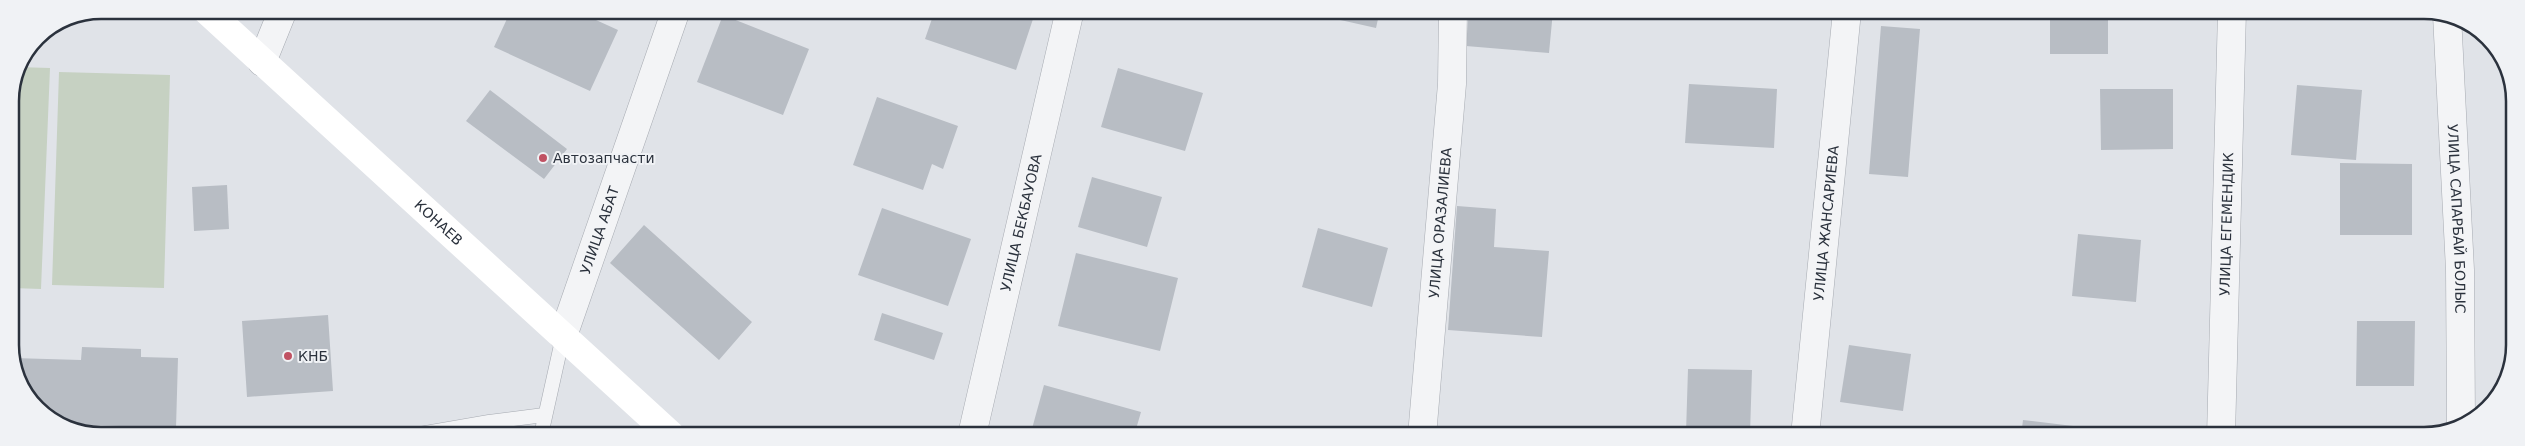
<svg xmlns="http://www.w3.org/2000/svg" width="2525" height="446" viewBox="0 0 2525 446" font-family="'DejaVu Sans',sans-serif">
  <rect width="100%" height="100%" fill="#e0e3e8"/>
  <path fill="#c6d1c2" d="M17 67 50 68 41 289 12 288 10 100Z
    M59 72 170 75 164 288 52 285Z"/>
  <path fill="#b8bdc4" d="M511 10H574L618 30 590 91 494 47Z
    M717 10H745L742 19Z
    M935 10H1036L1016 70 925 39Z
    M1296 10H1380L1376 28Z
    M1469 10 1553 11 1549 53 1466 46Z
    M2050 11H2108V54H2050Z
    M723 15 809 49 783 115 697 82Z
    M1881 26 1920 29 1908 177 1869 174Z
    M1118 68 1203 93 1185 151 1101 127Z
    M1689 84 1777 89 1774 148 1685 143Z
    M2297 85 2362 90 2356 160 2291 155Z
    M2100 89H2173V149L2101 150Z
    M490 90 567 149 544 179 466 121Z
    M877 97 958 126 943 169 932 164 923 190 853 165Z
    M2340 163 2412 164V235H2340Z
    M1092 177 1162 197 1147 247 1078 227Z
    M227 185 229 229 194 231 192 187Z
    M1457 206 1496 209 1494 247 1549 251 1542 337 1448 330Z
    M882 208 971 239 948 306 858 275Z
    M644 225 752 322 719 360 610 263Z
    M1318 228 1388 248 1372 307 1302 287Z
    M2078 234 2141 240 2136 302 2072 296Z
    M1076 253 1178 278 1160 351 1058 326Z
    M882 313 943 333 934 360 874 340Z
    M328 315 333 391 247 397 242 321Z
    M2357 321H2415L2414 386H2356Z
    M1849 345 1911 354 1903 411 1840 402Z
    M82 347 141 349V357L178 358 176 428 63 424 41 413 13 369V358L81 360Z
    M1688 369 1752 370 1750 434 1686 433Z
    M1044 385 1141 412 1134 436H1030Z
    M2023 420 2106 430V436H2021Z"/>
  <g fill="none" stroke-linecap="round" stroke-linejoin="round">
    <defs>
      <path id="service" d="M414 435 489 422 544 415
        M541 435 563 336"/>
      <g id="minor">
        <path id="s1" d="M2447 15 2460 270 2461 422"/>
        <path d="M262 62 283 10"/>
        <path id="s2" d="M563 336 676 10"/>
        <path id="s3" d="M972 435 1070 10"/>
        <path id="s4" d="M1422 436 1452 84 1453 10"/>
        <path id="s5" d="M1805 436 1847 11"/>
        <path id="s6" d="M2221 436 2232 11"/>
      </g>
    </defs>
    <use href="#service" stroke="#a6aab1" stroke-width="15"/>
    <use href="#minor" stroke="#a6aab1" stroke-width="29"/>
    <use href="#service" stroke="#f3f4f6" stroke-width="14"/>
    <use href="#minor" stroke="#f3f4f6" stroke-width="28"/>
    <path stroke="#fff" stroke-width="28" id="s7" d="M206 10 671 435"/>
  </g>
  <g fill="#c05263" stroke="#f0f2f5" stroke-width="2">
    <circle cx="543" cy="158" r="5"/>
    <circle cx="288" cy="356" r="5"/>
  </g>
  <g text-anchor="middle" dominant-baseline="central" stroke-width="4" stroke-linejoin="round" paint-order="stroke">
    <g font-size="14" fill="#2b323d" stroke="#f0f2f5" text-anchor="start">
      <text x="553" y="158">Автозапчасти</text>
      <text x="298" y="356">КНБ</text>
    </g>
    <g font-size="14" fill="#2b323d" stroke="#f0f2f5">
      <text stroke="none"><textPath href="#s1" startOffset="204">УЛИЦА CАПАРБАЙ БОЛЫС</textPath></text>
      <text stroke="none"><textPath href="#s7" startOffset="315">КОНАЕВ</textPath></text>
      <text stroke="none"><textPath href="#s3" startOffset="218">УЛИЦА БЕКБАУОВА</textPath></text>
      <text stroke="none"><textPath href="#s4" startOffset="214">УЛИЦА ОРАЗАЛИЕВА</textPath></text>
      <text stroke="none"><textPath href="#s5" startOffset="214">УЛИЦА ЖАНСАРИЕВА</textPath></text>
      <text stroke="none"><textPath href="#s6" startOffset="212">УЛИЦА ЕГЕМЕНДИК</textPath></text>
      <text stroke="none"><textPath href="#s2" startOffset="112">УЛИЦА АБАТ</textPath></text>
    </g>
  </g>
  <path d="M0 0H2525V446H0ZM101 19H2424A82 82 0 0 1 2506 101V345A82 82 0 0 1 2424 427H101A82 82 0 0 1 19 345V101A82 82 0 0 1 101 19Z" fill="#f0f2f5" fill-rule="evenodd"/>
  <path fill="none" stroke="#2b323d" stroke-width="2.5" d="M101 19H2424A82 82 0 0 1 2506 101V345A82 82 0 0 1 2424 427H101A82 82 0 0 1 19 345V101A82 82 0 0 1 101 19Z"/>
</svg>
